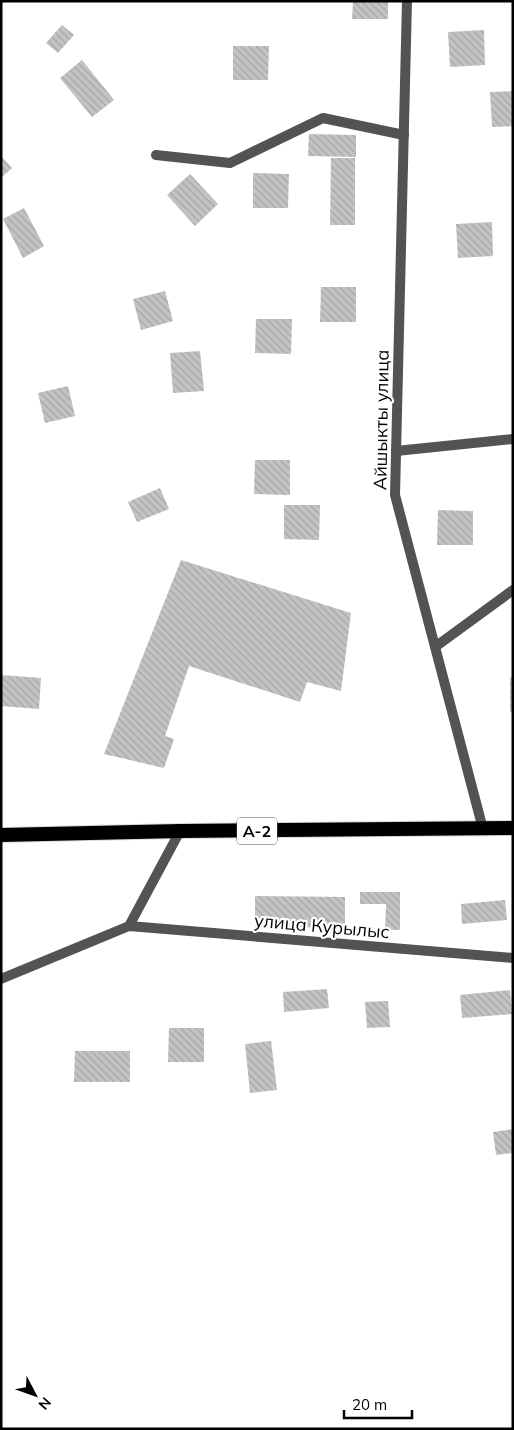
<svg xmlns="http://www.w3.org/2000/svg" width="514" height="1430" viewBox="0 0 514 1430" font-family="Mulish,sans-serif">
  <defs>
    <pattern id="building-back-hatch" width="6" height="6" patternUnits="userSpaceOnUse" patternTransform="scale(1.25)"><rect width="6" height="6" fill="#c3c3c3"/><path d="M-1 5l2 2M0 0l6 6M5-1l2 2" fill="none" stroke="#a6a6a6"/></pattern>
  </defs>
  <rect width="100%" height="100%" fill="#fff"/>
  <path fill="url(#building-back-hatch)" d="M353 1H388V19H352Z
    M62 25 74 35 58 53 46 43Z
    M484 30 485 65 450 67 448 32Z
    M233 46H269L268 80H233Z
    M82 60 114 100 92 117 60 78Z
    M513 91V126L492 127 490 92Z
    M309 134 356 135V157L308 156Z
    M1 156 12 168 1 178Z
    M331 158H355V225H330Z
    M253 173 289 174 288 208H253Z
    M190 174 218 204 195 226 167 195Z
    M24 208 44 246 23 258 3 219Z
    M492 222 493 256 458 258 456 224Z
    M321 287H356V322H320Z
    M165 291 173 321 141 330 133 299Z
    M256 319H292L291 354 255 353Z
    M200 351 204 391 173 393 170 353Z
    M68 386 75 416 45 423 38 393Z
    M255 460H290V495L254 494Z
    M160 488 169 509 137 522 128 502Z
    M284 505H320L319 540 284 539Z
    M438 510 473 511V545H437Z
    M181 560 351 613 341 691 307 682 300 702 189 666 165 736 174 739 164 768 104 754Z
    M1 675 41 678 39 709 1 706Z
    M510 677 513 678V712H510Z
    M360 892H400V930H385L386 904H360Z
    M255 896 345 897V928L255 927Z
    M505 900 507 920 462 924 461 904Z
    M327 989 329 1008 284 1012 283 992Z
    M510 990 512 1014 462 1018 460 995Z
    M388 1001 390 1027 367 1028 365 1002Z
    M169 1028H204V1062H168Z
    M271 1041 277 1090 250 1093 245 1044Z
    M75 1051H130V1082H74Z
    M513 1129V1153L496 1155 493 1132Z"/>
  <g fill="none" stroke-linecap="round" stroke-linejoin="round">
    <defs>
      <path id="trunk" d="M1 835 180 831 513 828"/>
    </defs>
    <use href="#trunk" stroke="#dbdbdb" stroke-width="16"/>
    <path stroke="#535353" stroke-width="10" d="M156 155 230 163 323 118 404 135
      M396 451 513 439
      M435 647 513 590"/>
    <path stroke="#535353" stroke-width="10" d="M129 926 513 958
      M1 979 129 926 180 831"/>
    <path stroke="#535353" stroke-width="10" d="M407 1 395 495 483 829"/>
    <use href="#trunk" stroke="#000" stroke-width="14"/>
  </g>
  <g text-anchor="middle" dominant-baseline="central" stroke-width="4.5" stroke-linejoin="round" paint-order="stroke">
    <rect fill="#fff" stroke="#4c4c4c" stroke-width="1" x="237" y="817.5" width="40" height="27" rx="4"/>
    <g font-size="16" font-weight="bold" fill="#000">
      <text x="257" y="831">A-2</text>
    </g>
    <g font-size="18" fill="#000" stroke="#fff">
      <text transform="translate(381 420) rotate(-89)">Айшыкты улица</text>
      <text transform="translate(322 926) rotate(5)">улица Курылыс</text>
    </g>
  </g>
  <rect width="514" height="1430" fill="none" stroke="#000000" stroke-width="5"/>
  <g transform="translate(35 1395) rotate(131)" stroke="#ffffff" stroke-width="4" paint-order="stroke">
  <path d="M0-4L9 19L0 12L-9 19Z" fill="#000000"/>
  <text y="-8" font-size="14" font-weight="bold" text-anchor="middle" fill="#000000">N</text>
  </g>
  <path d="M344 1410v8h68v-8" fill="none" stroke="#000000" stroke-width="2.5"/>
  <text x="352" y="1410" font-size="15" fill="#000000" stroke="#ffffff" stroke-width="4" paint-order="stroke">20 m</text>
</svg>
